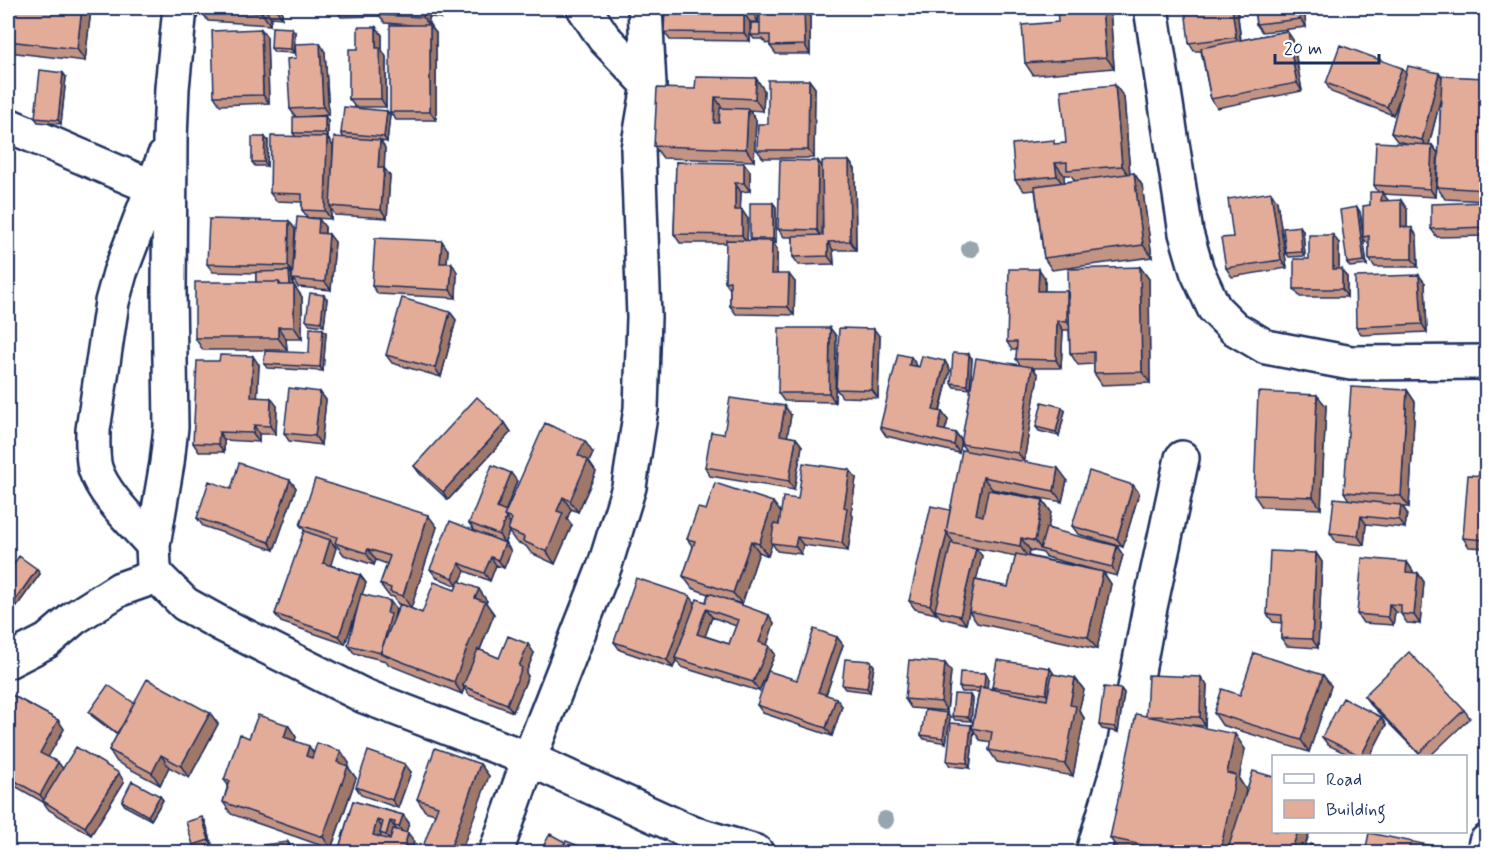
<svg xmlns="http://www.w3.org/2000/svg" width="1494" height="860" viewBox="0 0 1494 860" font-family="Mynerve,sans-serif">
  <rect width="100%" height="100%" fill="#fff"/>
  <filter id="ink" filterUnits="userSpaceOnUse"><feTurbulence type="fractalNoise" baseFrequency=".0167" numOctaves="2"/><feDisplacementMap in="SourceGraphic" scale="12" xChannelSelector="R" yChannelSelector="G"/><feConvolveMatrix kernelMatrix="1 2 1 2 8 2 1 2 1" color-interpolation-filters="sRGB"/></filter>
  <g filter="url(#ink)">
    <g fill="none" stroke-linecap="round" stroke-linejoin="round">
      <defs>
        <path id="minor" d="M180 8 172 88 170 140 169 291 171 427 167 463 153 545 154 568 157 576 185 604 223 625 364 696 529 759 692 833 756 852
          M584 8 604 38 649 85
          M1151 8 1186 233 1197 271 1214 308 1234 328 1266 347 1351 363 1486 362
          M8 125 152 187
          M153 545C135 524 103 495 95 468 92 456 93 443 93 430L112 302 120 273 164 157
          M8 661 47 641 74 618 120 589 157 576
          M496 852 529 759 605 565 629 487 641 409 644 317 638 149 649 85 645 8
          M1093 852 1124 748 1149 612 1182 458
          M1484 852 1486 842"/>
      </defs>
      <use href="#minor" stroke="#1b2f5e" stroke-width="38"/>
      <use href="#minor" stroke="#fff" stroke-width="33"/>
    </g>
    <g fill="#97a5af">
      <circle cx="970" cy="249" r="9"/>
      <circle cx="885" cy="820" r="9"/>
    </g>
    <path fill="#c39484" stroke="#1b2f5e" stroke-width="1.5" fill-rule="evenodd" d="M8 8H102L101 10 91 9 85 61 8 52Z
      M200 8H282V18L271 17 270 25 208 21 200 9Z
      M335 8H442L441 18 429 17V25L436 33V120H396L390 112 411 25 385 23 380 16 341 17Z
      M759 8 758 22H750V41L670 40 664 32Z
      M810 8V54H776L770 46V43L766 44 763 39H754L751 35 760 23Z
      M1110 8 1114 68 1033 75 1025 63 1058 22Z
      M1237 8 1241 40 1287 31 1293 40 1302 91 1217 108 1211 99 1201 51H1194L1189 43Z
      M1254 8H1304L1306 27 1262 32 1256 24Z
      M376 27 382 35V50L386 57V107H355L349 99 358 49Z
      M261 29 267 37 269 103 220 105 214 96Z
      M295 32 294 53 274 52 271 48Z
      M325 52 329 115 303 117 325 116 328 121V137H320H327L333 146V160L344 138 341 133 387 111 390 115 387 142 381 141 385 148 384 168 390 176 387 218 335 215 331 208V219L312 218 325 227V234L335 242 331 290 298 287 293 279V285L302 297V339H286L287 350H203L195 338 256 282V273L213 272 207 264 289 221 295 229 294 262 308 218 302 210V202L276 201 270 193 295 136 293 133 296 117 290 109 296 58Z
      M63 73 66 77 61 124 38 122 35 118Z
      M1406 74 1442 77 1486 78V201L1445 199 1437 187 1441 97 1429 145H1432L1438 153 1435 197 1383 194 1387 201 1407 209V227L1417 236 1418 267H1375L1369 259V245L1363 238 1367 265 1350 267 1347 263 1357 207 1360 212 1363 231 1370 205 1378 192 1374 185 1406 143 1397 141 1391 133 1401 95 1393 115 1331 92 1326 83Z
      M809 80 815 88 814 158H763L757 150 768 124Z
      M695 89 764 90 763 111 749 110 756 120 754 161 663 158 654 146Z
      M1124 97 1130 174 1134 173 1142 185 1152 257 1052 270 1044 258 1035 190 1024 191 1015 180 1057 144 1066 143ZM1064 175H1071L1075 181 1064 182Z
      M268 141 267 166H255L252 162Z
      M818 161 822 167 849 161 855 169 856 250H833L834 264 799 265 793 257V237H784L778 229Z
      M676 162 750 171V191L741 192 740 210 748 219 747 241H752L750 239 773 203 776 207V243H773L777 249V274L795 282 794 315 736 314 730 306V289L725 282 726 243H680L674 234Z
      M1277 201 1287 268 1232 277 1226 268 1233 237Z
      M1486 202V236L1437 237 1431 229Z
      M1300 226 1303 231 1305 256 1289 257 1286 253Z
      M1339 243V269L1347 277V297H1300L1294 289 1309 259Z
      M448 250 447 263 457 272 456 298 378 294 372 286Z
      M1140 267 1149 279 1150 383 1102 385 1094 373V364L1078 365 1070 353 1069 330H1063L1061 368H1033L1038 375 1024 461 1067 480 1062 502 992 489 991 490 1043 500 1051 512 1048 528 1123 555 1117 576 1046 557 1043 553 1030 550 1029 556 1103 572 1111 584 1097 649 977 623 969 611 970 606 966 624 941 618 936 612V614L915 609 909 601 950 510 966 451 961 444 959 453 886 436 880 427 911 357 917 366 916 367H919L945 361 950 370 940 412 948 420 945 431 956 433 962 441 1020 365 1016 359 1017 350H1012L1007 342 1045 278V291L1069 293ZM966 546 1016 556 1008 587 976 580 982 556Z
      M1425 283 1427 332 1362 335 1356 327Z
      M327 299 324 326 309 324 306 320Z
      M450 312 456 320 441 377 392 363 386 355Z
      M830 328 836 336 835 402 784 401 778 393Z
      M326 333 323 371 267 368 264 364 309 353Z
      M880 337 878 398 842 397 836 389Z
      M972 359 970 389 954 387 951 383Z
      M259 365 257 397 277 406 276 434H259V442L224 440V452H199L193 443Z
      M1407 390 1415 402 1409 507H1403L1407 513 1405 528 1366 524 1364 545 1336 542 1330 533 1349 500 1344 492Z
      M320 392 326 400 321 445 289 441 284 433Z
      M1326 406 1321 509 1262 507 1254 495Z
      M1065 411 1059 436 1039 431 1036 427Z
      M791 415 787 436 796 438 802 446 794 490 710 476 705 467 724 434Z
      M505 423 511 432 448 500 420 474 414 466Z
      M593 453 589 462 596 472 578 512 571 509 567 519 572 525 555 564 531 553 526 546 516 542 509 532 505 542 511 551 504 568 496 565 490 581 465 571 460 582 487 601 486 603 494 614 480 650 499 658 534 653 526 673 528 676 513 712 469 695 464 688 462 694 389 665 386 661 354 653 348 645 358 605 345 644 281 622 275 614 305 531 300 525 437 527 411 608 403 605 422 613 455 590 457 586 436 577 430 569 474 530 469 523 517 481 505 511 506 512ZM334 545 337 546 344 555 374 565 376 560 387 564 380 584 389 596 394 597 398 604H400L394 619V618L396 609 362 594 366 583 360 575 330 565 336 548Z
      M1486 476V548L1469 547 1463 538Z
      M856 478 851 513 853 516 848 551 803 545 801 554 777 551 772 543 768 556 759 552 742 604 725 599 774 623 767 645 769 646 775 654 759 691 681 667 676 660 673 668 620 650 614 642 695 603 706 602 708 594 692 588 683 576 693 547 687 539 706 510 781 513 798 499ZM712 617 736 626 729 644 705 636Z
      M290 480 296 488 274 550 203 526 197 518 231 489Z
      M1133 485 1139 493 1123 547 1078 534 1072 526Z
      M1316 553 1322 562 1318 648 1287 646 1281 638 1282 623 1273 622 1267 614Z
      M1407 562 1413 571 1412 573H1418L1424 582 1420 624 1407 623 1401 614V613L1395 612 1393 625 1363 623 1357 614Z
      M8 573 40 574 17 606 8 599Z
      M837 637 843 645 826 695 842 706 832 736 763 713 757 705 797 680Z
      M874 666 870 692 845 689 842 685Z
      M1050 668 1054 675 1075 678 1084 690 1079 710 1084 718 1073 776 997 762 989 750 991 742 980 740 974 731 970 768 950 766 947 761 971 725 972 726 979 692H962L959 687 985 673 988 677 987 688 994 689 992 687Z
      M951 671 947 711 911 708 905 699Z
      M1323 675 1331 686 1309 752 1222 725 1214 713 1240 695Z
      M1207 685 1205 726 1192 725 1245 749 1239 779 1246 790 1245 795 1310 831 1303 852H1120L1110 838 1146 716Z
      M1121 689 1124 693 1118 732 1102 729 1099 725Z
      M8 693 58 720 64 729 48 757 63 769 124 782 91 835 49 810 43 802 8 782Z
      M1364 696 1464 710 1470 718 1430 756H1421L1370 704Z
      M973 699 971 721 955 720 952 716Z
      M134 703 210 713 218 724 189 778 169 767 160 785 117 762 109 750 117 735 92 716 89 712Z
      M947 713 950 718 946 743 924 739 921 735Z
      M288 725 296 737 295 741 314 753 349 763 348 767 356 778 331 849 231 814 223 802 228 785 224 780 249 738Z
      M1386 725 1370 756H1351L1328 745 1322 737Z
      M480 764 489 776 435 814 425 811 417 799Z
      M411 772 398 808 361 795 356 787Z
      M160 796 163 800 151 820 125 806 122 801Z
      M353 801 403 815 409 823 406 832 414 841 411 852H338Z
      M205 821 212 844 196 850 193 845Z"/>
    <path fill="#9f786b" stroke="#1b2f5e" stroke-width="1.5" d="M82 8H90L91 9 85 61 77 49Z
      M262 8H264L271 17 270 25 262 13Z
      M275 8H282V18Z
      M424 8 429 17V26L423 17Z
      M435 8H442L441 18 435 9Z
      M753 8H759L758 22 753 13Z
      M804 8H810V54L805 45Z
      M1102 8H1110L1114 68 1106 57Z
      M1232 8H1237L1241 46 1236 37Z
      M1299 8H1304L1306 27 1300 19Z
      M744 13 750 22V41L744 33Z
      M430 25 436 33V120L430 112Z
      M376 27 382 35V50L386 57V107L381 99 376 48Z
      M292 28 295 32 294 53 291 49Z
      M261 29 267 37 269 103 263 95Z
      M1287 31 1293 40 1302 91 1297 83Z
      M320 43 325 52 329 115 323 107Z
      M1402 68 1408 76 1393 115 1387 107Z
      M63 73 66 77 61 124 58 120Z
      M1439 73 1445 82 1428 148 1422 140Z
      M756 78 764 90 763 111 755 99Z
      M809 80 815 88 814 158 808 150Z
      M1115 85 1124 97 1130 177 1122 166Z
      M715 97 723 109 722 135 714 123Z
      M748 109 756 120 754 161 746 149Z
      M387 111 390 115 387 142 384 137Z
      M325 116 328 121V137L325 133Z
      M265 137 268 141 267 166 264 162Z
      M327 137 333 146 331 206H330L331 208V219L325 211Z
      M380 140 385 148 384 176 378 168Z
      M1432 145 1438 153 1435 197 1430 189Z
      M9 148 14 156 8 177V152Z
      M818 161 824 169 822 238 817 230Z
      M849 161 855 169 856 250 850 241Z
      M744 163 750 171V191L744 183Z
      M1055 163 1064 175 1065 188 1057 176Z
      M384 168 390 176 387 218 381 210Z
      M1134 173 1142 185 1152 257 1143 245Z
      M735 183 741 192 740 219 735 210Z
      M8 184 13 193 8 212Z
      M1271 192 1277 201 1287 268 1281 260Z
      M1382 192 1388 200 1387 209 1381 201Z
      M1401 200 1407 209V235L1401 227Z
      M773 203 776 207V243L773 239Z
      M1357 207 1360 212 1367 265 1364 261Z
      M742 210 748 219 747 244 742 235Z
      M319 219 325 227 324 242 318 233Z
      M289 221 295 229 293 274 288 266Z
      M1300 226 1303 231 1305 256 1302 252Z
      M1412 228 1417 236 1418 267 1412 259Z
      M329 234 335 242 331 290 325 282Z
      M1333 235 1339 243V277L1333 269Z
      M442 241 448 250 446 271 440 263Z
      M772 241 777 249V282L771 274Z
      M828 242 833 250 834 264 828 256Z
      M452 263 457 272 456 298 450 290Z
      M1140 267 1149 279 1150 383 1142 372Z
      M1039 269 1045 278 1044 299 1038 291Z
      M1342 269 1347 277V297L1342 289Z
      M289 271 292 275 293 290 290 285Z
      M789 274 795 282 794 315 788 307Z
      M1419 275 1425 283 1427 332 1422 324Z
      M294 285 302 297V339L294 327Z
      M1067 291 1073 300V330L1067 322Z
      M324 295 327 299 324 326 321 322Z
      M450 312 456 320 441 377 435 368Z
      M1057 321 1063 330 1061 368 1056 360Z
      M278 327 286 339 287 350 278 338Z
      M830 328 836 336 835 402 829 393Z
      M323 329 326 333 323 371 320 367Z
      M874 329 880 337 878 398 872 390Z
      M969 354 972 359 970 389 967 385Z
      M253 356 259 365 257 405 251 397Z
      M911 357 917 366 915 373 909 365Z
      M945 361 950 370 938 418 933 410Z
      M1032 367 1038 375 1024 461 1018 453Z
      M1407 390 1415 402 1409 507 1401 496Z
      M320 392 326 400 321 445 315 436Z
      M1317 395 1326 406 1321 509 1313 497Z
      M271 398 277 406 276 434 270 426Z
      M785 406 791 415 786 444 780 435Z
      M1062 407 1065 411 1059 436 1056 432Z
      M942 412 948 420 943 437 938 429Z
      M505 423 511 432 448 500 443 492Z
      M254 425 259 434V442L253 433Z
      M219 432 224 440V452L218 444Z
      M956 433 962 442 959 453 954 445Z
      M796 438 802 446 794 490 789 481Z
      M585 441 593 453 589 462 596 472 578 512 570 501 578 455Z
      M1058 468 1067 480 1062 502 1054 491Z
      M850 470 856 478 851 513 853 516 848 551 842 543 844 507Z
      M511 473 517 481 503 517 497 508Z
      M983 477 992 489 984 526 976 514Z
      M290 480 296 488 274 550 269 542Z
      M1133 485 1139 493 1123 547 1117 539Z
      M563 497 571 509 567 519 572 525 555 564 547 552 557 511Z
      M1043 500 1051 512 1044 550 1041 549 1035 541Z
      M773 502 782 514 768 556 759 544Z
      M1401 505 1407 513 1405 528 1399 520Z
      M428 515 437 527 411 608 403 596Z
      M1361 516 1366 524 1364 545 1358 536Z
      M506 518 511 526 508 530 509 532 504 543 499 535Z
      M947 533 953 542 937 610H935L936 612V614L930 605Z
      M797 537 803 545 801 554 795 546Z
      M1021 538 1030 550 1028 558 1020 546Z
      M330 540 336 548 329 571 323 563Z
      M751 541 759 552 742 604 733 593Z
      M505 543 511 551 504 568 498 560Z
      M1117 546 1123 555 1117 576 1112 567Z
      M976 548 982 556 966 624 960 616Z
      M368 549 376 560 374 565 366 553Z
      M1316 553 1322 562 1318 648 1312 639Z
      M491 557 496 565 490 581 484 573Z
      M1407 562 1413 571 1412 581 1406 572Z
      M459 563 465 571 458 586 453 578Z
      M37 569 40 574 17 606 14 602Z
      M1103 572 1111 584 1097 649 1088 637Z
      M1418 573 1424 582 1420 624 1414 615Z
      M360 575 366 583 345 644 339 636Z
      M479 589 487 601 486 603 494 614 465 687 463 686 464 688 462 694 454 682 475 598Z
      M690 596 696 604 675 658 676 660 673 668 667 660Z
      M390 601 396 609 394 618 397 622 381 654 387 613Z
      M1389 604 1395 612 1393 625 1388 617Z
      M706 609 712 617 703 642 697 634Z
      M769 615 774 623 765 651 759 642Z
      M837 637 843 645 824 700 818 692Z
      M528 644 534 653 526 673 528 676 513 712 507 704 519 666Z
      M769 646 775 654 759 691 753 682Z
      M871 661 874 666 870 692 867 688Z
      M945 663 951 671 947 711 941 702Z
      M1050 668 1056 677 1052 703 1046 694Z
      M985 673 988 677 987 693 984 688Z
      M1323 675 1331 686 1309 752 1301 740Z
      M1201 677 1207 685 1205 726 1200 717Z
      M1075 678 1084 690 1079 710 1084 718 1073 776 1065 764 1070 705Z
      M1121 689 1124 693 1118 732 1115 727Z
      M970 695 973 699 971 721 968 717Z
      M836 698 842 706 832 736 826 728Z
      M210 713 218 724 189 778 181 766Z
      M947 713 950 718 946 743 943 738Z
      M1381 717 1386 725 1370 756H1361Z
      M58 720 64 729 46 761 40 753Z
      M288 725 296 737 292 749 284 737Z
      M971 725 974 729 972 728 974 731 970 768 967 763Z
      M1235 734 1245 749 1239 779 1246 790 1233 852H1220L1227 773Z
      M309 746 317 758 314 768 306 756Z
      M341 751 349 763 348 767 356 778 331 849 323 837 337 762Z
      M161 755 169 767 160 785 152 773Z
      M58 762 64 770 46 803 40 795Z
      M405 764 411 772 398 808 392 800Z
      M480 764 489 776 461 852H449Z
      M119 773 124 782 91 835 85 827Z
      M160 796 163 800 151 820 148 816Z
      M403 815 409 823 405 836 399 827Z
      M202 817 205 821 212 844 209 840Z
      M377 820 383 829 380 833 381 835 379 844 373 835Z
      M390 821 396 829 392 844 386 835Z
      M1298 831H1310L1303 852H1291Z
      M408 833 414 841 411 852H403Z
      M288 842 295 852H289Z
      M1433 846 1437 852H1431Z"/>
    <path fill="#e3ac99" stroke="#1b2f5e" stroke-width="1.5" fill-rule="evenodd" d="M8 8H82L77 49 8 41Z
      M200 8H262V13L200 9Z
      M335 8H376L335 9Z
      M379 8H435V9L424 8 423 17 379 15Z
      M665 8H753V13H744V33L664 32Z
      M760 8H804L805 45 770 46V35H760Z
      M1057 8H1102L1106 57 1025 63 1022 25 1058 22Z
      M1185 8H1232L1236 37 1189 43Z
      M1254 8H1299L1300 19 1256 24Z
      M751 23H760V35H751Z
      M390 25H430V112H390Z
      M272 27 292 28 291 49 271 48Z
      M358 27H376V48H380L381 99H349V49H358Z
      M261 29 263 95 214 96 212 31Z
      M1287 31 1297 83 1211 99 1201 48Z
      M320 43 323 107 290 109 287 59 296 58 295 44Z
      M1340 45 1402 68 1387 107 1326 83Z
      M1408 66 1439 73 1422 140 1391 133Z
      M40 70 63 73 58 120 35 118Z
      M1442 76 1486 78V190L1437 187Z
      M696 77 756 78 755 99 715 97 714 123H719L720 108 748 109 746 149 654 146 657 88 695 89Z
      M768 80H809L808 150H757L758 124H768Z
      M1115 85 1122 166 1067 170V162L1055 163 1057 176 1015 180 1012 144 1054 140V144L1066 143 1061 90Z
      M344 107 387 111 384 137 341 133Z
      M325 116V133H293V117Z
      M271 136 327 137 325 211 302 210V194L270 193Z
      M252 137H265L264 162H252Z
      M334 137 380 140 378 168H384L381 210 330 206Z
      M1376 142 1432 145 1430 189 1374 185Z
      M780 160 818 161 817 230 778 229Z
      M822 161H849L850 241 828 242V256L793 257V236L823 235Z
      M676 162 744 163V183H735V210H742V235L674 234Z
      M1134 173 1143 245 1044 258 1035 186Z
      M1271 192 1281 260 1226 268 1221 238 1233 237 1228 199Z
      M1370 192H1382L1381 201 1401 200V227L1412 228V259H1369V236L1363 237V206L1370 205Z
      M1486 202V227L1431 229V204Z
      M750 203H773V239H750Z
      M1357 207 1364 261 1347 263 1340 210Z
      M297 217 319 219 318 233 329 234 325 282 292 279Z
      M209 219 289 221 288 266 207 264Z
      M1300 226 1302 252 1286 253 1283 228Z
      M1309 235H1333V269H1342V289H1294V259H1309Z
      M375 238 442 241 440 263H452L450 290 372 286Z
      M726 240 772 241 771 274H789L788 307 730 306V281L725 282Z
      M1140 267 1142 372 1094 373V352L1070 353 1068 269Z
      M1009 269H1039L1038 291H1067V322L1057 321 1056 360 1016 359 1017 342H1007Z
      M289 271 290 285H281L279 282H256V272Z
      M1419 275 1422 324 1356 327 1355 277Z
      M195 282H279V285H294V327H278V338H195Z
      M310 293 324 295 321 322 306 320Z
      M402 298 450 312 435 368 386 355Z
      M310 328 323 329 320 367 264 364 265 351 309 353Z
      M779 328H830L829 393H778Z
      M839 328 874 329 872 390 836 389Z
      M953 353 969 354 967 385 951 383Z
      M898 354 911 357 909 365 919 367 922 356 945 361 933 410 942 412 938 429 956 433 954 445 880 427Z
      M220 355 253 356 251 397 271 398 270 426 254 425 253 433 219 432 218 444 193 443 197 361H219Z
      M976 358 1032 367 1018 453 961 444Z
      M1351 387 1407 390 1401 496 1344 492Z
      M289 388 320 392 315 436 284 433Z
      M1258 392 1317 395 1313 497 1254 495Z
      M477 397 505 423 443 492 414 466Z
      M730 398 785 406 780 435 796 438 789 481 705 467 711 432 724 434Z
      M1042 402 1062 407 1056 432 1036 427Z
      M545 423 585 441 578 455 588 460 570 501 563 497 557 511 563 513 547 552 523 541 524 537 508 530 512 519 504 516Z
      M1486 424V464H1484Z
      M962 450 1058 468 1054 491 983 477 976 514 983 516 988 490 1043 500 1035 541 1021 538 1020 546 946 532Z
      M239 463 290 480 269 542 197 518 209 481 231 489Z
      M803 463 850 470 844 507 847 508 842 543 797 537 795 546 771 543 774 524 779 525 783 497 798 499Z
      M492 465 511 473 497 508 506 512 504 516 506 518 499 535 469 523Z
      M1089 471 1133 485 1117 539 1072 526Z
      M1468 475 1486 476V540L1463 538Z
      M315 479 428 515 403 596 390 592 391 588 380 584 390 556 368 549 366 553 335 543 337 537 300 525Z
      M715 483 773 502 759 544 751 541 733 593 683 576 695 541 687 539 698 508 706 510Z
      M1334 498 1401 505 1399 520 1361 516 1358 536 1330 533Z
      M931 506 950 510 946 532 947 533 930 605 909 601Z
      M450 521 505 543 498 560 491 557 484 573 459 563 453 578 430 569Z
      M1046 528 1117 546 1112 567 1040 549Z
      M304 531 330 540 323 563 360 575 339 636 275 614Z
      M951 543 976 548 960 616 935 610Z
      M1270 551 1316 553 1312 639 1281 638 1282 615 1267 614Z
      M1016 554 1103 572 1088 637 969 611 975 580 1008 587Z
      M19 556 37 569 14 602 8 597V573Z
      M1362 558 1407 562 1406 572 1418 573 1414 615 1401 614V605L1389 604 1388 617 1357 614Z
      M636 578 690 596 667 660 614 642Z
      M459 581 479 589 475 598 485 602 454 682 380 653 400 604 422 613 434 582 455 590Z
      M709 593 769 615 759 642 769 646 753 682 675 658 697 599 706 602ZM706 609 738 620 729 644 697 634Z
      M361 594 390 601 387 613 391 614 381 653 348 645Z
      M814 629 837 637 818 692 836 698 826 728 757 705 768 671 797 680Z
      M508 636 528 644 519 666 522 668 507 704 463 686 478 649 499 658Z
      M1409 652 1464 710 1419 753 1364 696Z
      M1254 653 1323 675 1301 740 1214 713 1222 689 1240 695Z
      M845 659 871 661 867 688 842 685Z
      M909 660 945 663 941 702 905 699Z
      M997 660 1050 668 1046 694 992 687Z
      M960 672 985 673 984 687H980V688L959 687Z
      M1052 674 1075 678 1070 705 1076 706 1065 764 989 750 992 732 972 728 980 687 1047 700Z
      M1148 675 1201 677 1200 717 1146 716Z
      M147 679 210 713 181 766 161 755 152 773 109 750Z
      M108 685 134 703 123 724 117 733 89 712Z
      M1104 687 1121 689 1115 727 1099 725Z
      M8 693 58 720 40 753 58 762 40 795 8 777Z
      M954 694 970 695 968 717 952 716Z
      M1343 698 1381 717 1361 756 1322 737Z
      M925 710 947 713 943 738 921 735Z
      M1136 714 1235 734 1227 773 1236 775 1220 852H1145L1147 846 1110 838Z
      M258 715 288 725 284 737 309 746 306 756 312 758 317 743 341 751 337 762 348 766 323 837 223 802 230 781 224 780 240 734 249 738Z
      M951 723 971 725 967 763 947 761Z
      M76 747 119 773 85 827 43 801Z
      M435 748 480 764 449 852H421L438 806 417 799Z
      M368 751 405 764 392 800 356 787Z
      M1253 771 1274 777V831H1298L1291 852H1227Z
      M132 781 160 796 148 816 122 801Z
      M353 801 403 815 399 827 394 826 395 822 390 821 386 835 380 833 383 822 377 820 373 835 390 840 393 829 408 833 403 852H338Z
      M202 817 209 840 193 845 186 822Z
      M1369 833 1433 846 1431 852H1365Z
      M550 834 565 842 560 852H540Z
      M566 841 595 852H561Z
      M288 842 289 852H200Z
      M1310 844 1326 852H1305Z"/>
  </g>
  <rect width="1494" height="860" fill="none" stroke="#fff" stroke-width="30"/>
  <rect x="15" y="15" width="1464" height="830" fill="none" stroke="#1b2f5e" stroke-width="2" filter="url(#ink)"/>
  <rect x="1272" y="755" width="195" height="78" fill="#ffffff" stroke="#a4acbf" stroke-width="1.5"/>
  <rect x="1284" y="774" width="30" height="9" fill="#ffffff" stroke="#a4acbf" stroke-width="1.5"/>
  <text x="1326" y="785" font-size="18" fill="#1b2f5e">Road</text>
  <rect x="1284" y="800" width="30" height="18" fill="#e3ac99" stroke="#a4acbf" stroke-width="1.5"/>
  <text x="1326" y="815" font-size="18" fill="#1b2f5e">Building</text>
  <path d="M1275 54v9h104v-9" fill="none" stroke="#1b2f5e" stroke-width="3"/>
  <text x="1284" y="54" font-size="18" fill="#1b2f5e" stroke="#ffffff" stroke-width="4.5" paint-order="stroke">20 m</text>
</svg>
